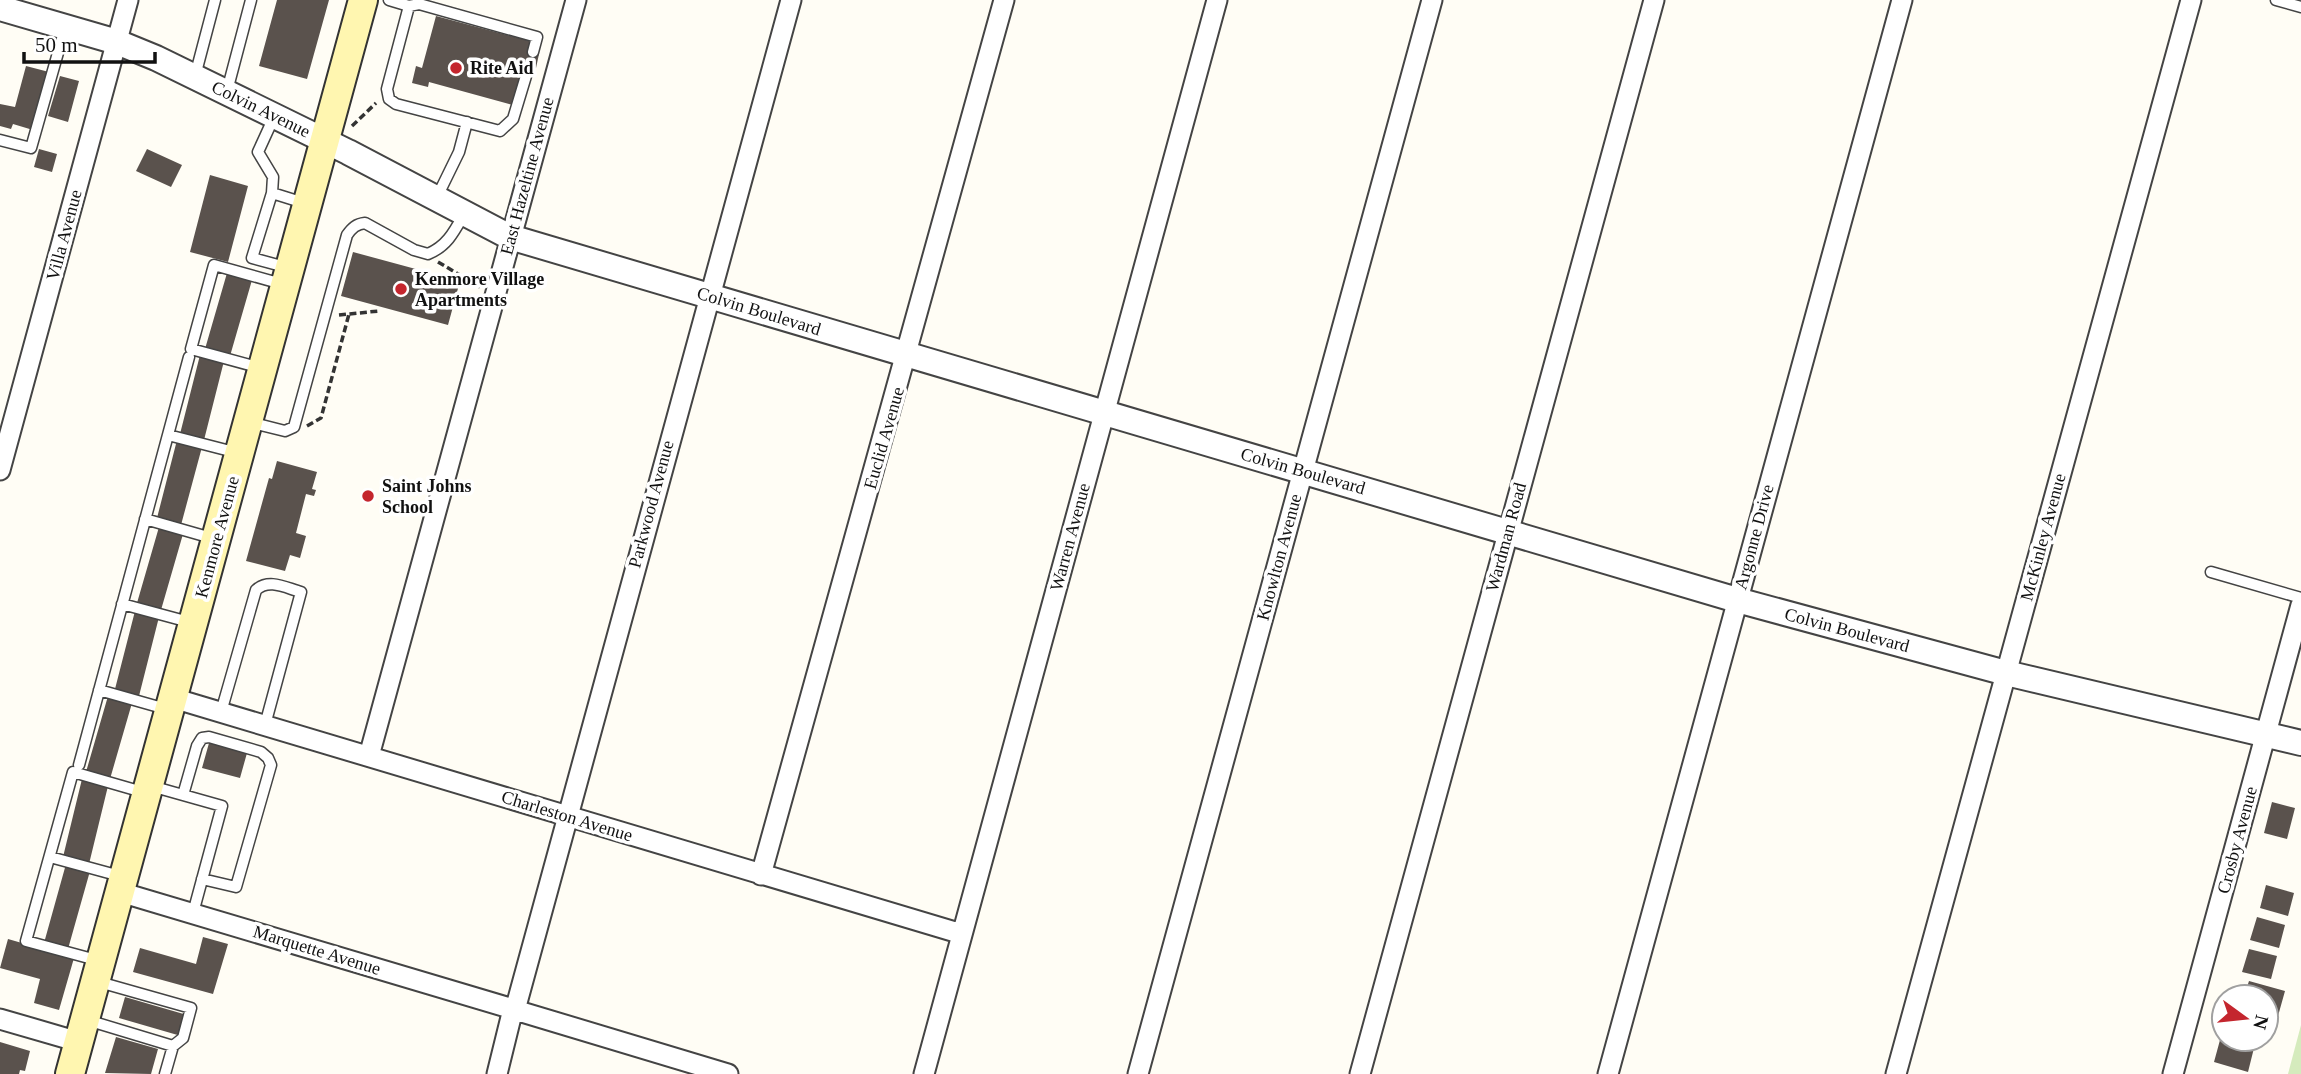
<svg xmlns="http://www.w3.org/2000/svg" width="2301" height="1074" viewBox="0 0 2301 1074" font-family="'Times New Roman',serif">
  <rect width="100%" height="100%" fill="#fffdf5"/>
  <path fill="#d5ebbd" d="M2301 1025V1074H2288Z"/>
  <path fill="#5a524d" d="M277 0H329L307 79 259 66Z
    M436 16 530 41 528 51 539 54 536 68 524 64 513 105 429 82 428 87 412 83 416 66 422 68Z
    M26 66 49 72 33 130 13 124 11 129 0 126V104L15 107Z
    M60 76 79 81 68 122 48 116Z
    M39 149 57 154 52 172 34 167Z
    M147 149 182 165 171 187 136 171Z
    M210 175 248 186 228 262 190 252Z
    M353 252 460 281 448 325 341 296Z
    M227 273 252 280 230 356 205 349Z
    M200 355 224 361 204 440 180 434Z
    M177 440 202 447 181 525 157 518Z
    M277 461 317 472 312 489 316 490 314 496 306 494 296 533 306 536 300 558 290 555 285 571 246 561 269 478 272 479Z
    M159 527 183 534 161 610 137 603Z
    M135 611 159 617 139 696 115 689Z
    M108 696 132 703 110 779 86 772Z
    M209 743 247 753 240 778 202 768Z
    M82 779 108 786 89 864 63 857Z
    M2272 802 2295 808 2287 839 2264 833Z
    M66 864 90 871 68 949 44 943Z
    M2266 885 2294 893 2288 916 2260 908Z
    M2257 917 2285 925 2279 948 2250 940Z
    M203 937 228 944 213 994 133 972 140 948 196 964Z
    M8 939 74 958 59 1010 34 1003 40 979 0 968Z
    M2249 949 2277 956 2271 979 2242 972Z
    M2249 981 2285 991 2278 1016 2266 1013V997H2241L2236 995 2238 985 2247 987Z
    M125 997 187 1015 181 1036 119 1018Z
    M2223 1029 2224 1039H2243L2242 1041 2255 1044 2248 1072 2214 1062Z
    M116 1037 158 1049 151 1074 105 1073Z
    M0 1042 30 1051 25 1071 20 1070 19 1074H0Z"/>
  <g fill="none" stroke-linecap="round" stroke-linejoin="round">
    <defs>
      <path id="service" d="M389 0 409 6 419 4 537 37 533 52
        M2276 0 2301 7
        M409 6 387 89 389 99 396 104 500 131 513 119 529 66
        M195 76 215 0
        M227 91 251 0
        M0 140 31 148 65 28
        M272 193 273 177 258 152 274 117
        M437 197 459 152 467 122
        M289 268 252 258 272 193 304 203
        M261 368 191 349 214 265 282 284
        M249 422 285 431 294 427 347 235C352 228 356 224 365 223L414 250 428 254C447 246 454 232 464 214
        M168 435 238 453
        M145 519 215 539
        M2211 572 2301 598
        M122 604 189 622
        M99 690 166 709
        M221 712 256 590C269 578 286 588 301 592L265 725
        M79 765 189 357
        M151 786 222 806 193 913
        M183 795 197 746 202 738 209 737 261 752 268 758 271 765 236 887 202 879
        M50 857 120 876
        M100 961 26 941 73 772 146 793
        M87 1020 173 1046 183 1038 191 1008 99 982
        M165 1074 173 1046"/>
      <path id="minor" d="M0 470 128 0
        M173 698 962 934
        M369 756 576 0
        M761 875 1004 0
        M120 892 513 1009 497 1074
        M0 1019 79 1042
        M728 1074 515 1010 791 0
        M924 1074 1217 0
        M1138 1074 1432 0
        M1360 1074 1654 0
        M1608 1074 1902 0
        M1896 1074 2191 0
        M2173 1074 2301 605"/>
      <path id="tertiary" d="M0 8 117 42 156 58 348 152 510 237 1737 600 2006 673 2301 743"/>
      <path id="secondary" d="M70 1074 363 0"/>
    </defs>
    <use href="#service" stroke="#444" stroke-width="13"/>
    <use href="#minor" stroke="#444" stroke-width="23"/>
    <use href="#tertiary" stroke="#444" stroke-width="28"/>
    <use href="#secondary" stroke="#333" stroke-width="32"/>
    <path stroke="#333" stroke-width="3.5" stroke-dasharray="7 3.5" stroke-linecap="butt" d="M352 126 376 103
      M438 262 480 287
      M339 315 379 311
      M307 426 321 418 349 314"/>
    <use href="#service" stroke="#fff" stroke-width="10"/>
    <use href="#minor" stroke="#fff" stroke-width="19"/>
    <use href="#tertiary" stroke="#fff" stroke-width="24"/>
    <use href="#secondary" stroke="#fff6b0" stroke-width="28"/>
  </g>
  <g fill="#c4262e" stroke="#fff" stroke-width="2.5">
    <circle cx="456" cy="68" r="7"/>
    <circle cx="401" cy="289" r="7"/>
    <circle cx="368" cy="496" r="7"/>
  </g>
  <g text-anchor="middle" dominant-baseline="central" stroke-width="7" stroke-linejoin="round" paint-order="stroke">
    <g font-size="18" font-weight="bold" fill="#111" stroke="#fff" text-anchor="start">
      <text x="470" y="68">Rite Aid</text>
      <text x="415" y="279">Kenmore Village<tspan x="415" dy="21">Apartments</tspan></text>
      <text x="382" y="486">Saint Johns<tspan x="382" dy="21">School</tspan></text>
    </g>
    <g font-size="18" fill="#111" stroke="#fff">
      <text transform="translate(261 109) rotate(26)">Colvin Avenue</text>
      <text transform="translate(527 176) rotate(-75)">East Hazeltine Avenue</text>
      <text transform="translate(64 235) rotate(-75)">Villa Avenue</text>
      <text transform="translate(759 311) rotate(17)">Colvin Boulevard</text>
      <text transform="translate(884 438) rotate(-74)">Euclid Avenue</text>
      <text transform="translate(1303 471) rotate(16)">Colvin Boulevard</text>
      <text transform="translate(651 504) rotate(-75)">Parkwood Avenue</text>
      <text transform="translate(217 537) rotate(-75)">Kenmore Avenue</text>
      <text transform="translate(1070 537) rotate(-75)">Warren Avenue</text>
      <text transform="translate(1506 537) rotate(-75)">Wardman Road</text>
      <text transform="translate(1754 537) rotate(-75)">Argonne Drive</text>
      <text transform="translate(2043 537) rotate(-75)">McKinley Avenue</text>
      <text transform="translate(1279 557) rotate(-75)">Knowlton Avenue</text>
      <text transform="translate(1847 630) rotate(15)">Colvin Boulevard</text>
      <text transform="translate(567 816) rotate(17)">Charleston Avenue</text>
      <text transform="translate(2237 840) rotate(-75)">Crosby Avenue</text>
      <text transform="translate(317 950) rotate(17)">Marquette Avenue</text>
    </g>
  </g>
  <g transform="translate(2245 1018) rotate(105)"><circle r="33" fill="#ffffff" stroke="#a0a0a0" stroke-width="2"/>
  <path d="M0-5L12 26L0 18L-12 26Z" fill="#c4262e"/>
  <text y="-10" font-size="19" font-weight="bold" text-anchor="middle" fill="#111111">N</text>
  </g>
  <path d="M24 52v10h131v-10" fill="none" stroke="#111111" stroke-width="3.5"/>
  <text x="35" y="52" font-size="21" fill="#111111" stroke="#ffffff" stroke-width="5" paint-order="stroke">50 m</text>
</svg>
